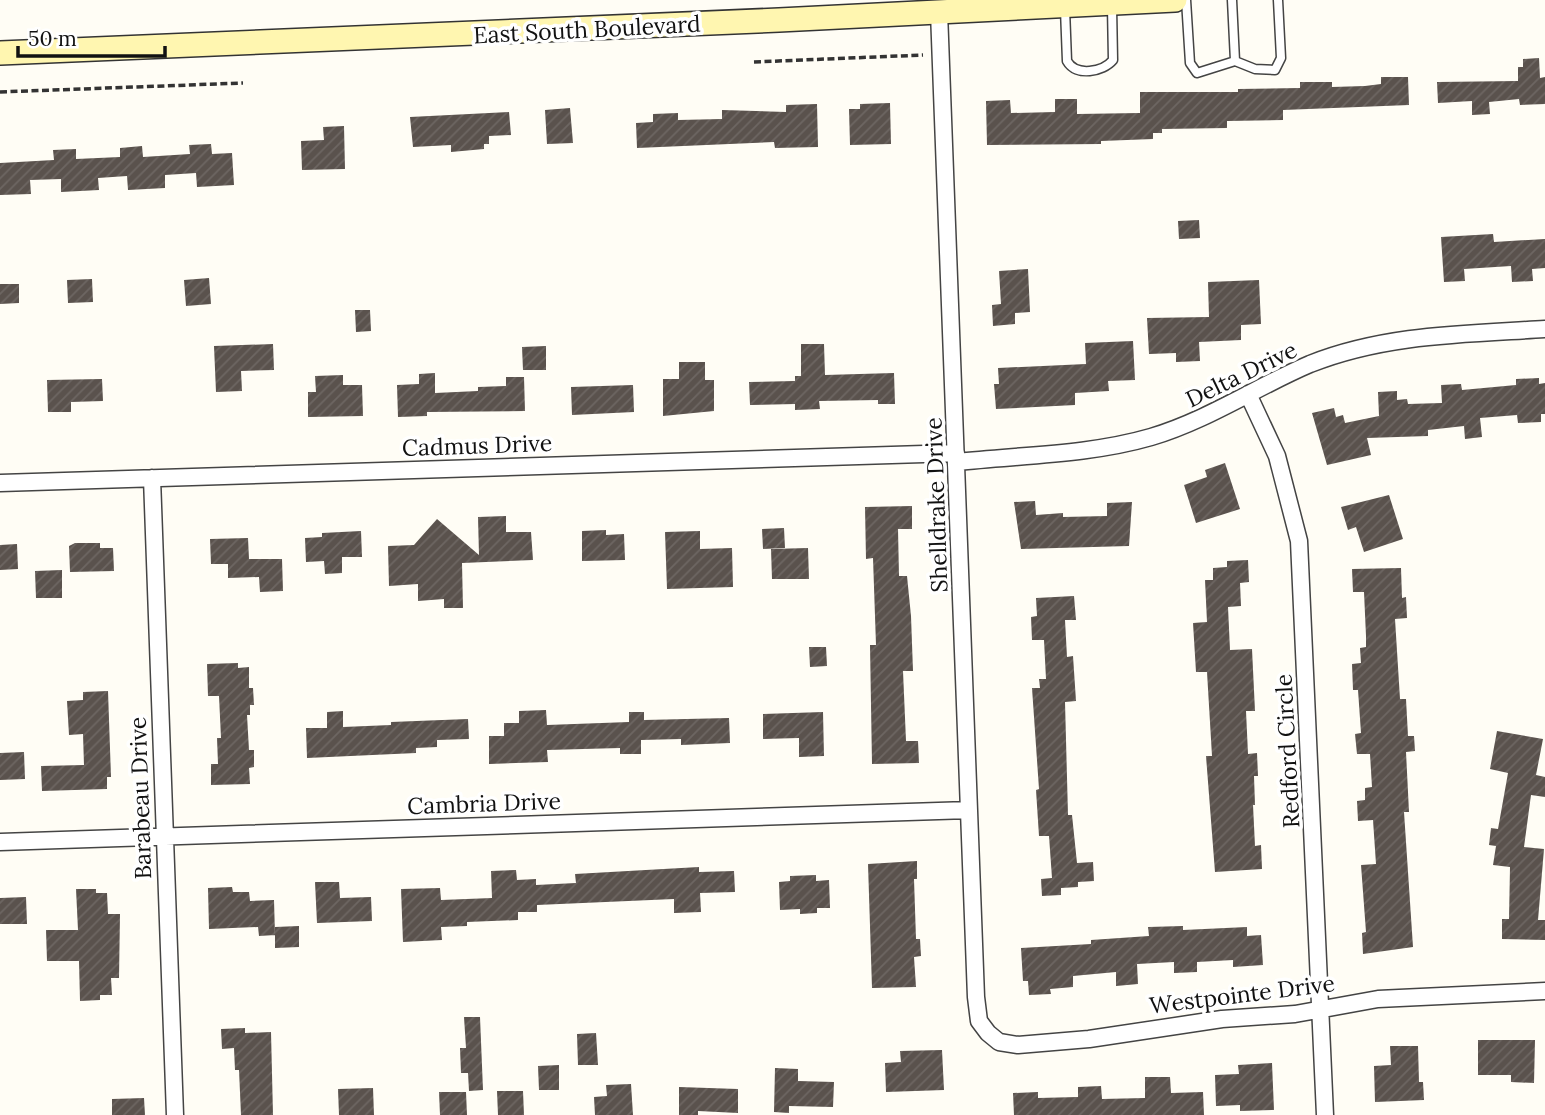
<svg xmlns="http://www.w3.org/2000/svg" width="1545" height="1115" viewBox="0 0 1545 1115" font-family="Lora,serif">
  <defs>
    <pattern id="building-hatch" width="6" height="6" patternUnits="userSpaceOnUse" patternTransform="scale(1.75)"><rect width="6" height="6" fill="#5a524d"/><path d="M-1 1l2-2M0 6l6-6M5 7l2-2" fill="none" stroke="#6d6662"/></pattern>
  </defs>
  <rect width="100%" height="100%" fill="#fffdf5"/>
  <path fill="url(#building-hatch)" d="M1539 58 1540 78 1545 77V104L1520 105 1519 99 1489 102 1490 114 1472 115V101L1438 103 1437 82 1518 81V67H1523V59Z
    M1381 77H1408L1409 105 1283 110V120L1227 121V128L1162 129V133H1153V139L1101 141V144L987 145 986 101 1010 100 1011 113 1055 112V99H1077V114L1140 113V92H1238V89L1300 88V82H1332V87L1365 86 1381 84Z
    M890 103 891 144 850 145 849 109H860V104Z
    M817 104 818 147 775 148 774 142 637 148 636 123 653 122V114L678 113V120L722 119V110L786 112V105Z
    M570 108 573 143 547 144 545 110Z
    M509 112 511 135 489 136V144H484V149L451 152V145L413 147 410 117Z
    M344 126 345 169 302 170 301 141 324 140 323 127Z
    M211 144 212 154 232 153 234 185 197 187 196 173 165 175V188L128 190 127 176 98 178 99 190 61 192V179L30 180 31 194 0 195V163L54 160 53 150 76 149V159L120 157V148L142 146 143 157 190 154 189 145Z
    M1199 220 1200 238 1179 239 1178 221Z
    M1493 234 1494 242 1545 239V268L1532 269 1533 281 1512 282 1511 266 1464 269 1465 281 1444 282 1441 237Z
    M1028 269 1030 312 1015 313V324L993 326 992 305 1001 304 999 271Z
    M209 278 211 304 186 306 184 280Z
    M92 279 93 302 68 303 67 280Z
    M1259 280 1261 324 1241 325V340L1199 342 1200 361 1176 362V353L1149 354 1147 318 1209 317 1208 282Z
    M0 284H19V303L0 304Z
    M355 310H370L371 331 356 332Z
    M1133 341 1135 380 1108 381 1109 391 1075 393V405L996 409 994 384H999L998 368 1086 364 1085 343Z
    M273 344 274 370 241 371 242 391 216 392 214 346Z
    M801 344H824L825 375 894 373 895 404H878V400L819 401 820 409 795 410V404L750 405 749 382 795 381V376H801Z
    M546 346V370H523L522 347Z
    M679 362H705V380H714V411L663 416V379H679Z
    M435 373V393L478 391V387L506 386V377H524L525 411 427 412V416L398 417 397 385 419 384V374Z
    M343 375V385H362L363 416 308 417V392H316L315 376Z
    M1539 378V384L1545 383V414H1541V422L1518 423 1517 415 1480 418 1482 437 1465 439 1464 426 1428 430V436L1367 438 1371 455 1327 465 1312 413 1334 408 1336 417 1343 415 1345 423 1379 416 1378 392 1397 391V400L1407 399 1408 404 1442 403 1441 385 1461 384 1462 390 1516 385V379Z
    M102 379 103 401 71 402V412H48L47 380Z
    M633 385 634 412 572 415 571 387Z
    M1225 463 1240 509 1196 523 1184 485 1207 477 1205 470Z
    M1389 495 1403 539 1364 552 1356 527 1348 530 1341 507Z
    M1035 501 1036 515 1063 513V517L1107 516V503L1132 502 1129 546 1021 549 1014 502Z
    M912 506V529H898L899 576H907L911 616 913 671H903L906 741H918L919 763 872 764 870 645H876L873 558 866 559 865 507Z
    M506 516V532H531L533 560 462 563 463 608H444V599L418 601V584L389 586 388 546 414 545 437 519 479 555 478 517Z
    M784 528 785 548 763 549 762 529Z
    M606 530V535L624 534 625 560 582 561V531Z
    M361 531 362 557H342V573L325 574 324 561 306 562 305 538 322 537V533Z
    M700 531V549L732 548 733 587 667 589 665 532Z
    M248 538 249 559H282L283 591 260 592 259 577 228 578V564H211L210 539Z
    M75 543H100V548H113L114 571 70 572 69 546Z
    M17 544 18 569 0 570V545Z
    M808 548 809 579H772L771 549Z
    M1248 560 1249 582 1240 583 1241 606 1228 607 1230 650 1252 649 1255 711H1246L1248 754 1257 753 1258 776H1254L1255 805H1253L1255 846 1261 845 1262 869 1215 872 1206 756H1212L1207 672H1196L1193 623 1207 622 1205 580H1213V568L1227 567V561Z
    M1401 568 1402 598 1406 597 1407 618 1395 619 1400 699H1406L1408 736H1414L1415 751 1406 752 1409 812H1404L1413 947 1363 954 1362 933 1366 932 1361 865 1376 864 1373 820 1358 821 1357 801 1365 800V788L1372 787 1370 754H1357L1355 734 1361 733 1358 690H1353L1352 664 1361 663 1360 648 1366 647V636L1364 592H1353L1352 569Z
    M62 570V598H36L35 571Z
    M1074 596 1076 620H1065L1067 657 1073 656 1076 701 1065 702 1068 815H1072L1077 863 1093 862 1094 881 1078 882V887L1061 888V895L1042 896 1041 879 1052 878 1049 836H1039L1036 790 1039 789 1032 688H1040L1039 679H1046L1044 640H1032L1031 617 1037 616 1036 598Z
    M809 647H826L827 666 810 667Z
    M238 663V668L249 667V688H253L254 705H250V715H247L249 750H254V767L249 768 250 784 211 785V764H218L217 738H221L219 696H208L207 664Z
    M108 691 111 777H107V789L42 791 41 766 84 765 83 734 69 735 67 701 83 700V692Z
    M546 710 547 725 629 722V712H644V720L729 718 730 743 681 745V739L641 740V754H620V748L547 750 548 762 489 764V736H504V723H519V711Z
    M343 711V727L391 725V722L468 719 469 739 437 740V747L416 748V753L307 758 306 728H327V712Z
    M823 712 824 756 799 757V738L763 739V714Z
    M1497 731 1543 739 1536 775 1545 777V797L1531 795 1524 847 1544 849 1538 920H1545V940L1502 939V919H1509L1510 867 1493 865 1496 846 1489 845 1491 828 1498 829 1508 773 1490 769Z
    M24 752 25 779 0 780V753Z
    M917 861V879H914L916 939H920L921 956 914 957 916 987 872 988 868 864Z
    M699 867V872L734 871 735 892 700 893 701 912 674 913V899L537 905V912H518V920L467 922V926L441 927 442 940 403 942 401 889 440 888 441 900 492 898 491 871 516 870 517 880 536 879V885L576 883 575 874Z
    M816 875V881L829 880 830 908H817V913L800 914V909L780 910 779 882 790 881V876Z
    M315 882H339L340 898 371 897 372 921 317 923Z
    M232 887 233 892H249L250 901 274 900 275 935 259 936 258 927 209 929 208 888Z
    M76 889H96V893H107L108 914H120L119 978H111L112 995H100V1000L80 1001 79 961H47L46 930H78Z
    M26 897 27 924H0V898Z
    M299 926V947L275 948V927Z
    M1183 926V930L1247 927V936L1261 935 1263 965 1233 967V960L1197 962V972L1174 973V962L1137 964 1138 984 1116 986V972L1073 976V987L1050 989 1051 994 1029 995 1028 981H1023L1021 948 1091 944V940L1149 936 1148 927Z
    M464 1017H480L483 1090 469 1091 468 1073H461L460 1048H466Z
    M245 1028V1033L271 1032 273 1115H241L239 1070H235L234 1048 222 1049 221 1029Z
    M596 1033 598 1065H578L577 1034Z
    M1478 1040H1535L1534 1083 1511 1082V1075H1478Z
    M1390 1046H1418L1419 1082H1423L1424 1100 1375 1102 1374 1066 1391 1065Z
    M942 1050 944 1090 886 1092 885 1063 901 1062 900 1051Z
    M1272 1063 1274 1110 1240 1111V1105L1216 1106 1215 1075 1239 1074 1238 1065Z
    M559 1065V1090H539L538 1066Z
    M775 1068 798 1069V1081L834 1082 833 1107 789 1106V1113L774 1112Z
    M1145 1077H1170L1171 1093 1203 1092 1204 1115H1014L1013 1093 1038 1092V1098L1078 1097V1087L1101 1086 1102 1099 1145 1098Z
    M631 1084 633 1115H595L594 1097 607 1096 606 1085Z
    M679 1087 738 1089V1113L698 1111V1115H679Z
    M373 1088 374 1115H339L338 1089Z
    M497 1091H523L524 1115H498Z
    M439 1092H466L467 1115H440Z
    M144 1098 145 1115H112V1099Z"/>
  <g fill="none" stroke-linecap="round" stroke-linejoin="round">
    <defs>
      <path id="lane" d="M1186 0 1190 63 1197 73 1235 61 1255 69 1275 70 1281 58 1278 0
        M1232 0 1235 61
        M1065 9 1067 61C1076 77 1103 72 1113 60L1112 7"/>
      <path id="street" d="M939 12 976 997 979 1021 988 1033 999 1042 1018 1045 1089 1039 1222 1019 1295 1014 1378 999 1545 991
        M1248 394 1277 456 1299 541 1325 1115
        M957 462C1021 455 1089 455 1151 437 1208 420 1256 387 1310 364 1385 334 1466 334 1545 329
        M152 478 175 1115
        M0 483 956 453
        M0 842 969 810"/>
      <path id="secondary" d="M0 53 779 20 1175 0"/>
    </defs>
    <use href="#lane" stroke="#444" stroke-width="11"/>
    <use href="#street" stroke="#444" stroke-width="19"/>
    <use href="#secondary" stroke="#333" stroke-width="26"/>
    <path stroke="#333" stroke-width="3.5" stroke-dasharray="7 3.5" stroke-linecap="butt" d="M754 62 923 55
      M0 92 243 83"/>
    <use href="#lane" stroke="#fff" stroke-width="8"/>
    <use href="#street" stroke="#fff" stroke-width="16"/>
    <use href="#secondary" stroke="#fff6b0" stroke-width="23"/>
  </g>
  <g text-anchor="middle" dominant-baseline="central" stroke-width="7" stroke-linejoin="round" paint-order="stroke">
    <g font-size="23" fill="#111" stroke="#fff">
      <text transform="translate(587 29) rotate(-3)">East South Boulevard</text>
      <text transform="translate(1241 374) rotate(-26)">Delta Drive</text>
      <text transform="translate(477 445) rotate(-2)">Cadmus Drive</text>
      <text transform="translate(936 505) rotate(-92)">Shelldrake Drive</text>
      <text transform="translate(1287 751) rotate(-93)">Redford Circle</text>
      <text transform="translate(140 798) rotate(-92)">Barabeau Drive</text>
      <text transform="translate(484 803) rotate(-2)">Cambria Drive</text>
      <text transform="translate(1242 994) rotate(-7)">Westpointe Drive</text>
    </g>
  </g>
  <path d="M18 46v10h147v-10" fill="none" stroke="#111111" stroke-width="3.5"/>
  <text x="28" y="46" font-size="21" fill="#111111" stroke="#ffffff" stroke-width="5" paint-order="stroke">50 m</text>
</svg>
